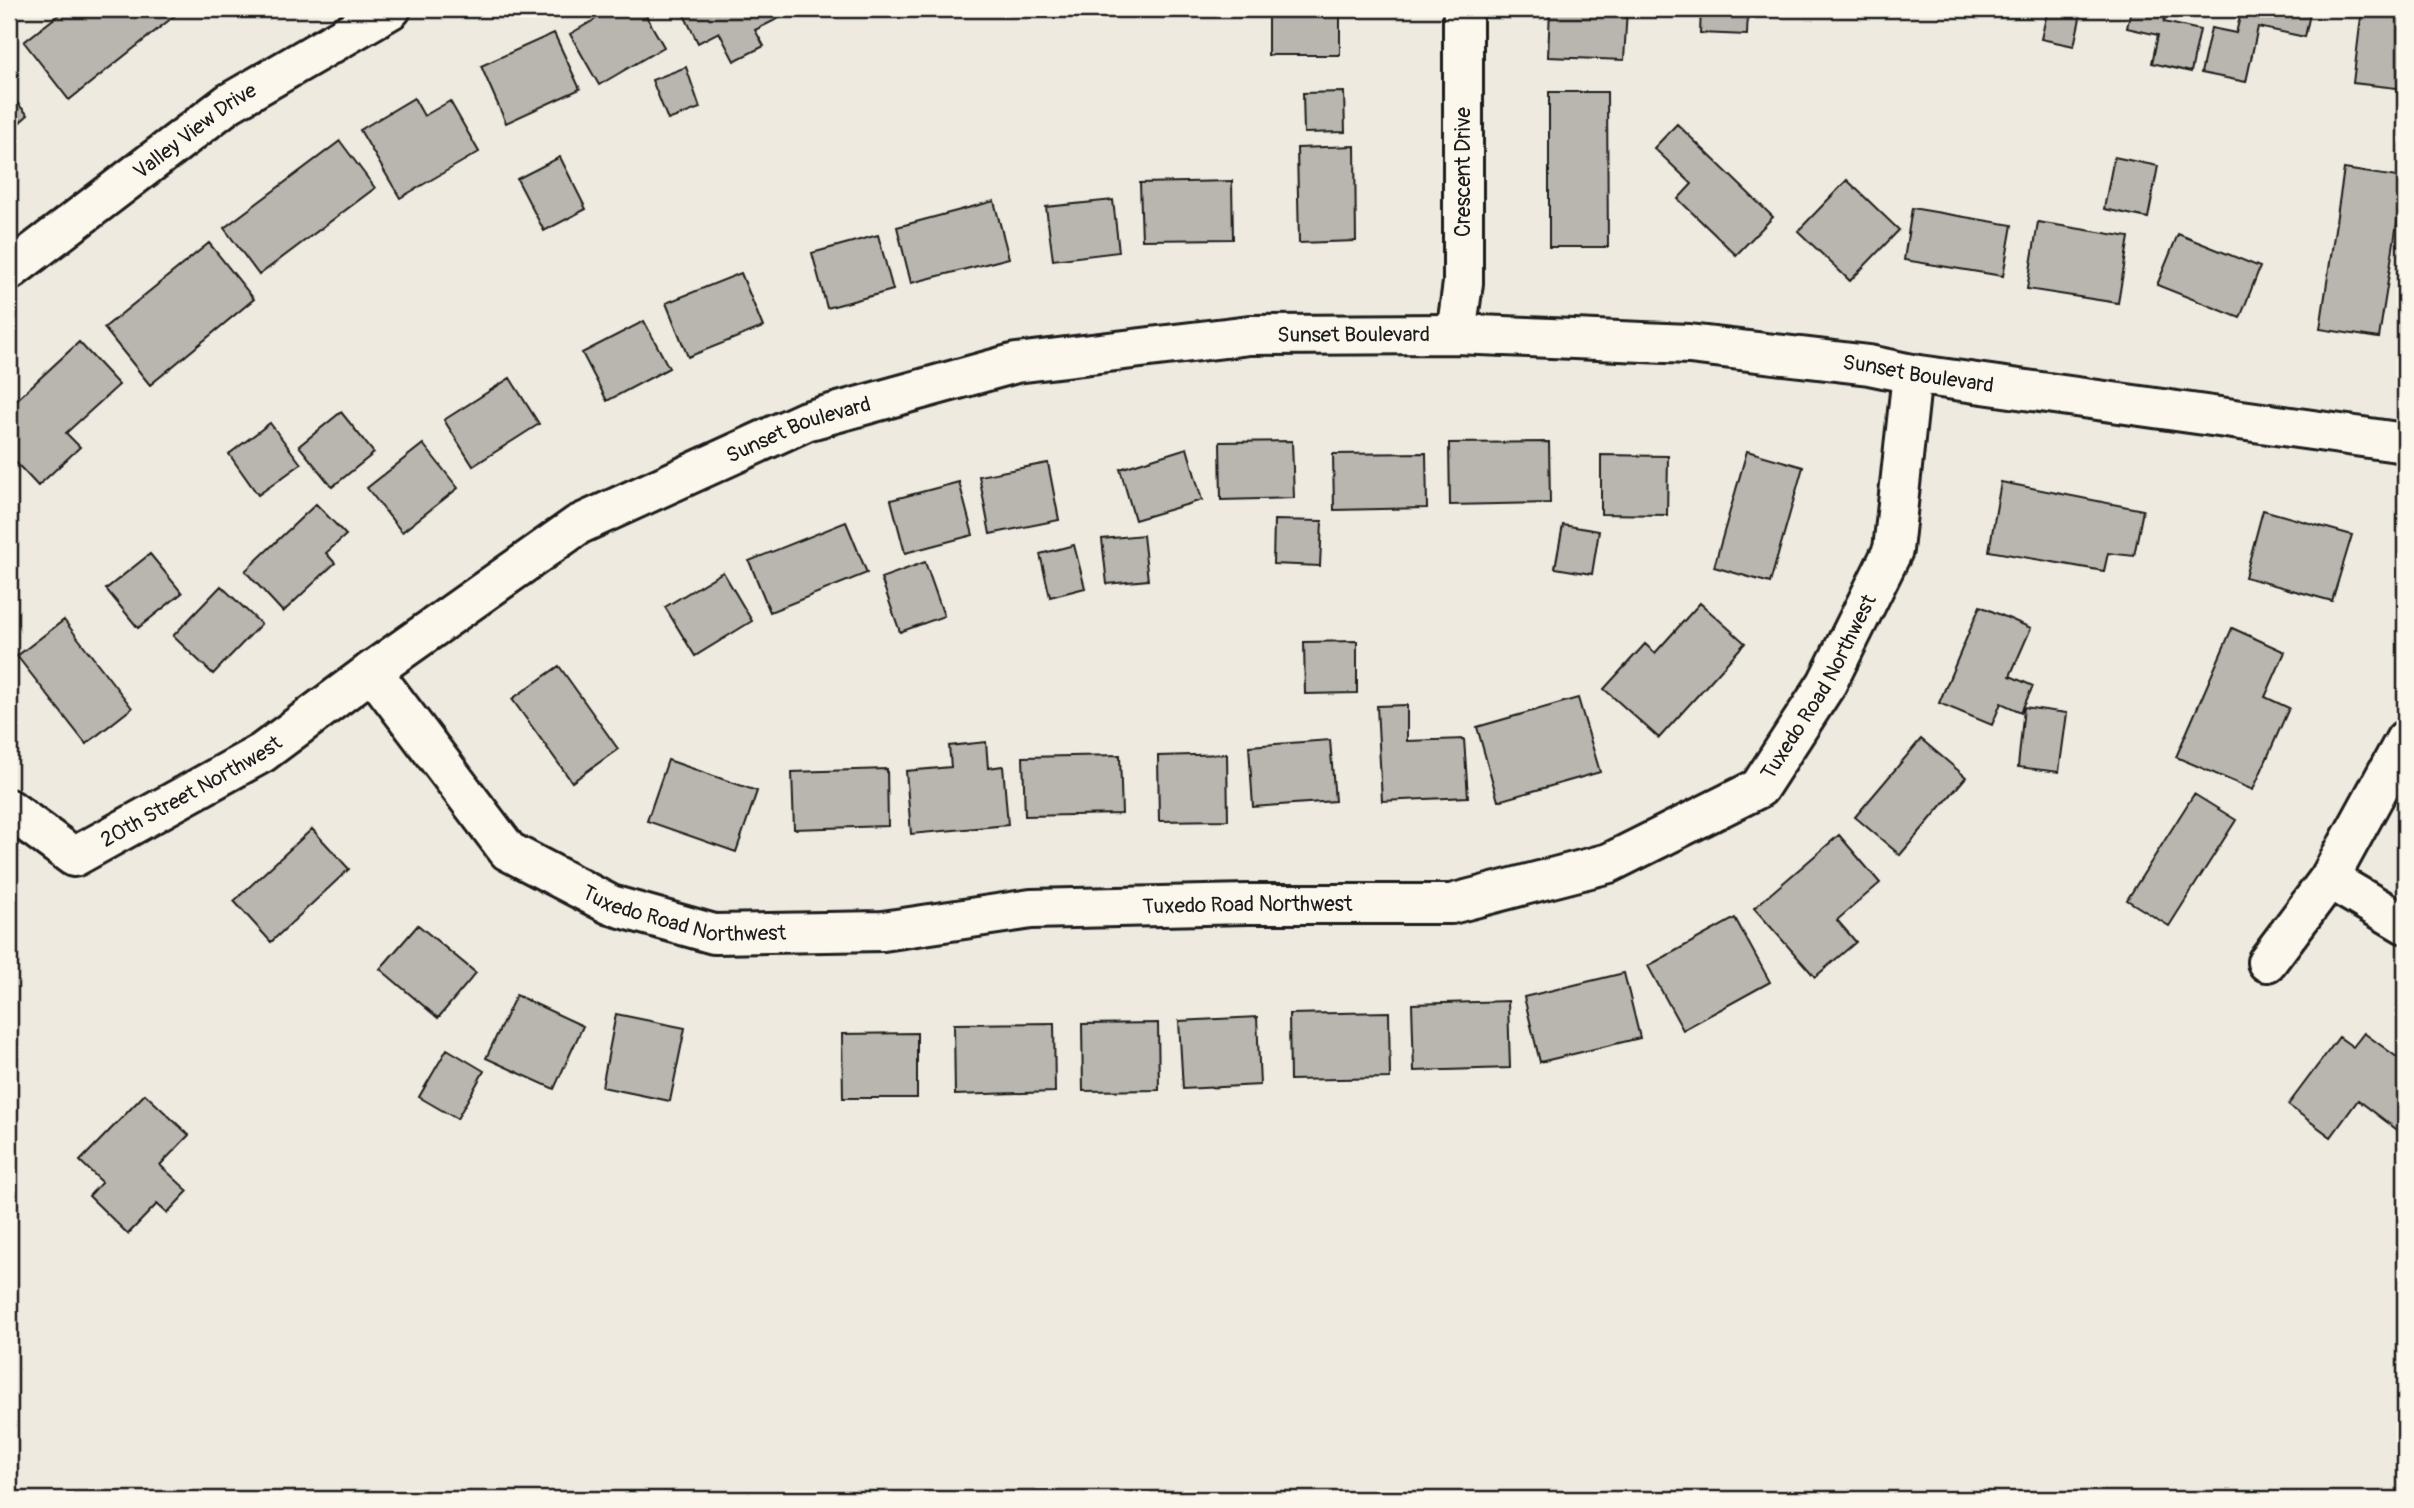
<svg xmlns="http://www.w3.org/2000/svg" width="2414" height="1508" viewBox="0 0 2414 1508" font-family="Pangolin,sans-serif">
  <rect width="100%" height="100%" fill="#eeeadf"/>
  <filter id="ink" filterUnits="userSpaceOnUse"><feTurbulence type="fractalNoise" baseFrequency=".0143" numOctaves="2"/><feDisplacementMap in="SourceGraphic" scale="14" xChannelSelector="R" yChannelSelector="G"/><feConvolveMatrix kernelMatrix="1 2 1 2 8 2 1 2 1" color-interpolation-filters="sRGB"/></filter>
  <g filter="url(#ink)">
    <path fill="#b9b6af" stroke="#1c1c1c" stroke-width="2" d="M66 9H175L178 13 69 100 24 42Z
      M613 9H642L664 47 599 85 570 34Z
      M681 9H789L791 12 755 30 764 46 734 61 719 32 698 43Z
      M1268 9H1340V55H1268Z
      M1550 9H1627L1624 60 1548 57Z
      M1701 9H1748L1747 35 1700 33Z
      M2048 9H2082L2074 46 2041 39Z
      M2131 9H2167L2164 22 2200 30 2191 72 2152 63 2158 35 2127 28Z
      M2242 9H2311L2305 37 2258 27 2246 82 2201 73 2211 28 2236 33Z
      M2362 9H2405V89L2353 83Z
      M554 33 580 89 506 123 481 66Z
      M686 67 700 108 668 120 652 80Z
      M1344 92 1345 132 1304 133 1303 93Z
      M1549 92H1607L1608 247H1549Z
      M9 94 28 115 9 132Z
      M414 98 424 116 450 101 479 152 400 198 360 130Z
      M1677 124 1773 217 1736 255 1678 199 1692 184 1654 148Z
      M340 141 375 188 259 275 224 228Z
      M1355 146 1356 241 1299 243 1297 148Z
      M560 157 586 209 544 231 517 179Z
      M2114 157 2158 166 2148 218 2104 209Z
      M2344 169 2404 178 2379 338 2320 329Z
      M1847 180 1899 230 1850 281 1798 231Z
      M1232 181 1233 239 1142 240 1140 183Z
      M1113 200 1119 252 1053 260 1046 207Z
      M994 201 1009 258 911 283 897 227Z
      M1912 208 2012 225 2003 276 1904 260Z
      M2038 222 2129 237 2118 303 2027 289Z
      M2178 234 2260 267 2240 318 2157 285Z
      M878 235 893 290 827 308 812 253Z
      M209 243 254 299 150 385 104 328Z
      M741 273 763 327 688 357 666 303Z
      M644 321 669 368 607 401 582 353Z
      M79 342 119 385 66 433 80 447 38 486 9 455V407Z
      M510 378 539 424 473 466 444 420Z
      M341 412 374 453 332 487 299 446Z
      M270 423 301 464 258 495 229 454Z
      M1292 441 1294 498 1221 500 1220 442Z
      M1549 442 1550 503 1450 505 1449 443Z
      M423 444 458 488 402 532 367 488Z
      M1187 448 1202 500 1135 520 1120 469Z
      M1747 451 1803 467 1770 583 1714 567Z
      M1426 453 1427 508 1334 510 1333 454Z
      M1601 455 1668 456 1667 515 1601 514Z
      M1048 463 1059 520 990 534 979 476Z
      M959 482 973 535 905 553 891 500Z
      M2001 482 2143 510 2134 556 2108 553 2104 571 1989 551Z
      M316 504 346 535 326 553 335 563 283 612 245 571Z
      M2263 510 2352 535 2332 601 2245 577Z
      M1274 520 1322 521 1320 566 1273 564Z
      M846 522 867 573 770 612 749 561Z
      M1563 525 1599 531 1592 574 1555 568Z
      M1143 535 1148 580 1107 584 1102 539Z
      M1074 545 1085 588 1050 597 1040 554Z
      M150 554 182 593 138 628 106 589Z
      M925 562 944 616 900 632 881 578Z
      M723 572 752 621 695 656 665 607Z
      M221 586 261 624 213 674 173 636Z
      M1700 603 1745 643 1659 738 1604 689 1645 644 1655 653Z
      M1980 606 2031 628 2010 676 2033 686 2021 712 2001 703 1992 725 1939 703Z
      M64 620 132 708 86 744 17 656Z
      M2232 628 2285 652 2265 697 2289 708 2253 790 2176 757Z
      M1357 641V693L1305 694 1304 642Z
      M559 666 618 749 572 782 512 699Z
      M1578 698 1600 772 1498 801 1477 727Z
      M1407 705V741L1464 739 1468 797 1382 801 1377 706Z
      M2024 707 2067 713 2059 772 2018 767Z
      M1921 739 1966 777 1900 855 1855 817Z
      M1330 740 1335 801 1253 807 1249 746Z
      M986 742 988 768 1003 766 1008 825 911 834 906 771 951 767 949 746Z
      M1227 754 1228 820 1159 821 1158 756Z
      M1120 755 1122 814 1025 816 1023 757Z
      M668 760 757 791 736 852 647 821Z
      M887 769 888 826 794 829 792 772Z
      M2194 794 2236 820 2169 926 2127 900Z
      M312 829 349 869 271 942 234 901Z
      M1839 835 1880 883 1837 920 1856 942 1815 977 1754 908Z
      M1735 918 1770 982 1683 1030 1648 966Z
      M418 925 476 973 438 1018 380 969Z
      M1624 973 1640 1038 1540 1062 1524 997Z
      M516 995 583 1026 554 1089 486 1058Z
      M1508 1001 1510 1068 1414 1071 1412 1004Z
      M1389 1012 1390 1078 1290 1080 1289 1014Z
      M616 1014 685 1028 670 1101 602 1087Z
      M1257 1017 1260 1085 1183 1089 1179 1021Z
      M1054 1023 1055 1092 955 1095 954 1024Z
      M1158 1023 1159 1090 1083 1091 1082 1024Z
      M917 1033V1098H843L842 1034Z
      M2364 1033 2405 1063V1125L2400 1132 2358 1100 2331 1137 2288 1105 2339 1037 2353 1047Z
      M447 1049 484 1071 457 1119 419 1097Z
      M145 1094 189 1135 160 1165 188 1191 167 1213 157 1204 128 1234 89 1196 102 1182 80 1161Z"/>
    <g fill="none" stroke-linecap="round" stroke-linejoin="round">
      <defs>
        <g id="minor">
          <path id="s1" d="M9 271 229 103 391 9"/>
          <path d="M1456 334 1463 283V9"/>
          <path id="s2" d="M372 671 508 851 611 905 714 934 883 931 1031 909 1248 904H1451L1609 863 1759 788 1827 683 1893 550 1912 374"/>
          <path id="s3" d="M9 809 74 857 262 753 372 671 578 525 806 421 1016 363 1250 335 1456 334 1689 344 1869 365 1912 374 2405 443"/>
          <path d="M2329 879 2405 924"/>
          <path d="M2267 962 2329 879 2405 740"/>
        </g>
      </defs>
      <use href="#minor" stroke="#1c1c1c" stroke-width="44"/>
      <use href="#minor" stroke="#fbf7ec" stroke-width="38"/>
    </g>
  </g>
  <g text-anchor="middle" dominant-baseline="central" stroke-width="6" stroke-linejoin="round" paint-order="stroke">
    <g font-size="21" fill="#1c1c1c" stroke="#fbf7ec">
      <text stroke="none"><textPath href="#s1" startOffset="233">Valley View Drive</textPath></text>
      <text transform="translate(1463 172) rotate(-90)">Crescent Drive</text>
      <text stroke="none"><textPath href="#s3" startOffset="1493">Sunset Boulevard</textPath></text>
      <text stroke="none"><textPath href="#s3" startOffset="2060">Sunset Boulevard</textPath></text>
      <text stroke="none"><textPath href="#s3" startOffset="926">Sunset Boulevard</textPath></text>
      <text stroke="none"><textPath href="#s2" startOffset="1636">Tuxedo Road Northwest</textPath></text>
      <text stroke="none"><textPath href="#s3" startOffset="215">20th Street Northwest</textPath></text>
      <text stroke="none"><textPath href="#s2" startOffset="984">Tuxedo Road Northwest</textPath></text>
      <text stroke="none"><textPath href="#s2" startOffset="416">Tuxedo Road Northwest</textPath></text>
    </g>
  </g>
  <rect width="2414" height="1508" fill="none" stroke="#fbf7ec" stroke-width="35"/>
  <rect x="18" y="18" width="2379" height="1473" fill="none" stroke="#1c1c1c" stroke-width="2.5" filter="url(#ink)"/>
</svg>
